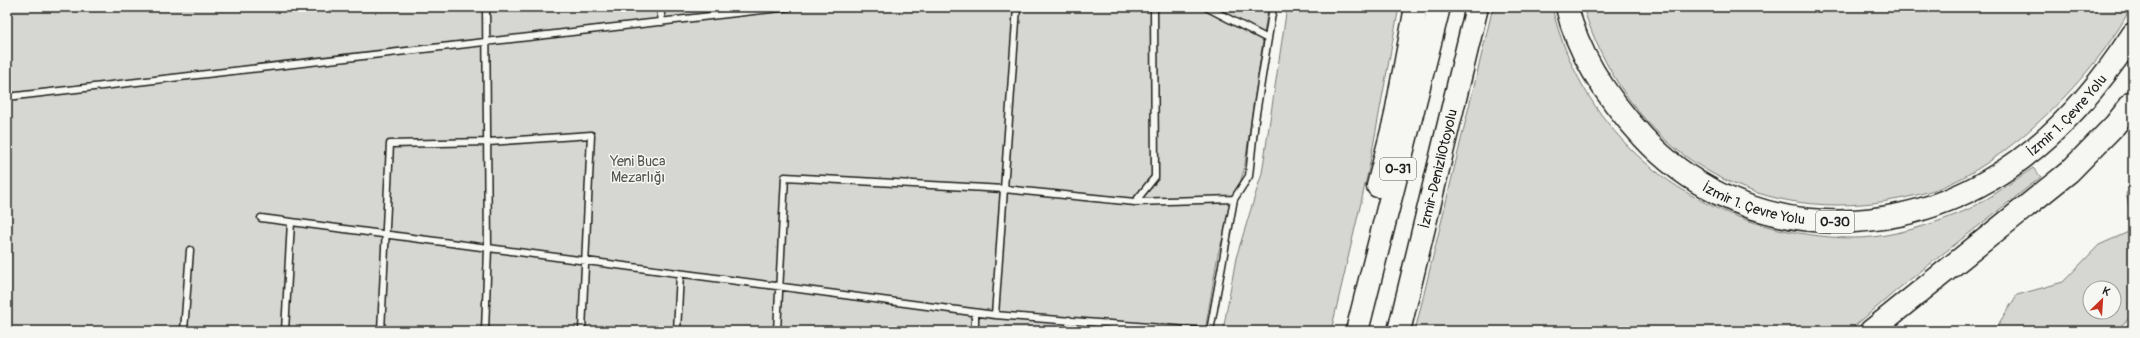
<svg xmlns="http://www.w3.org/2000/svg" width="2140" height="338" viewBox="0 0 2140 338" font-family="Pangolin,sans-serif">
  <rect width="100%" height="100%" fill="#f6f6f2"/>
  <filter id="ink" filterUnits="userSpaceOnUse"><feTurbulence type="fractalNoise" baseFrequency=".025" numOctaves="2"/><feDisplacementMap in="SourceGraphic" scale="8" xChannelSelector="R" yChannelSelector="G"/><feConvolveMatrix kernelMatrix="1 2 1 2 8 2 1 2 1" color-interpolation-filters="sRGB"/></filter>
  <g filter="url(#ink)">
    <path fill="#d6d6d2" stroke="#797977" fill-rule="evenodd" d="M7 7H1268L1244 170 1218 254 1205 331H7Z
      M1287 7H1399L1369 168 1331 331H1223L1236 258 1262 173Z
      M1493 7H1552C1580 124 1670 208 1788 231 1813 236 1848 240 1873 237 1905 233 1940 222 1969 209 1991 198 2013 181 2033 168L2041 177 1898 289 1849 331H1415Z
      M1583 7H2131C2097 74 2007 164 1937 189 1913 197 1887 202 1862 204 1727 215 1623 134 1583 7Z
      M2133 189V224L2126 193Z
      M2133 230V315L2115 331H1994L2017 295 2063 282 2099 245ZM2090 288H2114V312H2090Z"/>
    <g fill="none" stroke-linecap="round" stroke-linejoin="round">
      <defs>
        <path id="lane" d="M660 7 662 22
          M1206 7 1268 39
          M7 97 789 7
          M1135 202 1234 199 1249 176 1255 120 1273 7
          M261 218 995 315 1017 7
          M995 315 1201 331
          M184 331 190 250
          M285 331 291 222
          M381 331 390 144 488 142 591 135 582 331
          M485 331 488 248 486 7
          M677 331 680 274
          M777 331 785 177 1004 189 1135 202 1155 177 1154 7
          M975 331V313
          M1069 331V320
          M1210 331 1234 199
          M2132 331 2133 330"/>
        <g id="highway">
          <path id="s1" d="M1567 7C1578 56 1609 100 1643 137 1733 234 1876 246 1989 180 2049 146 2096 91 2133 34"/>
          <path d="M1378 186 1395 119 1416 7"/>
          <path d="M1357 331 1439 7"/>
          <path id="s2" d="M1399 331 1477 7"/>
          <path d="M1871 331 2069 172 2115 125 2133 102"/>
        </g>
      </defs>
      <use href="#lane" stroke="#1c1c1c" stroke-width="9"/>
      <use href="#highway" stroke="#1c1c1c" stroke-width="25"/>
      <use href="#lane" stroke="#f6f6f2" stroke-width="6"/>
      <use href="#highway" stroke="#f6f6f2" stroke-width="22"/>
    </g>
  </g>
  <g text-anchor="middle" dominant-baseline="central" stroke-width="3" stroke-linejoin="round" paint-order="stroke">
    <g fill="#f6f6f2" stroke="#5d5d5c" stroke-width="1">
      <rect x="1380" y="158" width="36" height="22" rx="3"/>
      <rect x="1816" y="211" width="38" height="22" rx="3"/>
    </g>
    <g font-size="13" font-weight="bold" fill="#1c1c1c">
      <text x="1398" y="169">O-31</text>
      <text x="1835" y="222">O-30</text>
    </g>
    <g font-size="14" fill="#1c1c1c" stroke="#f6f6f2">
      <text stroke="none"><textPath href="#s1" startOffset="631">İzmir 1. Çevre Yolu</textPath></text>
      <text stroke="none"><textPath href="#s2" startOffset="167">İzmir-DenizliOtoyolu</textPath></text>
      <text stroke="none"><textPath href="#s1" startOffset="284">İzmir 1. Çevre Yolu</textPath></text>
    </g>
    <g font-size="14" fill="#545453" stroke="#f6f6f2">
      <text x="638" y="161">Yeni Buca<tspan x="638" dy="16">Mezarlığı</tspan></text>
    </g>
  </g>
  <rect width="2140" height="338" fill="none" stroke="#f6f6f2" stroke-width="24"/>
  <rect x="12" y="12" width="2116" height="314" fill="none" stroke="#1c1c1c" stroke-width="1.5" filter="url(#ink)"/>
  <g transform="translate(2102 300) rotate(25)"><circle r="19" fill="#f6f6f2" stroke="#9f9f9c"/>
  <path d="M0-3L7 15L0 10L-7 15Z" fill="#c8321e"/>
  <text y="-6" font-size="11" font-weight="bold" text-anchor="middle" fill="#1c1c1c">K</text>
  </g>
</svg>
